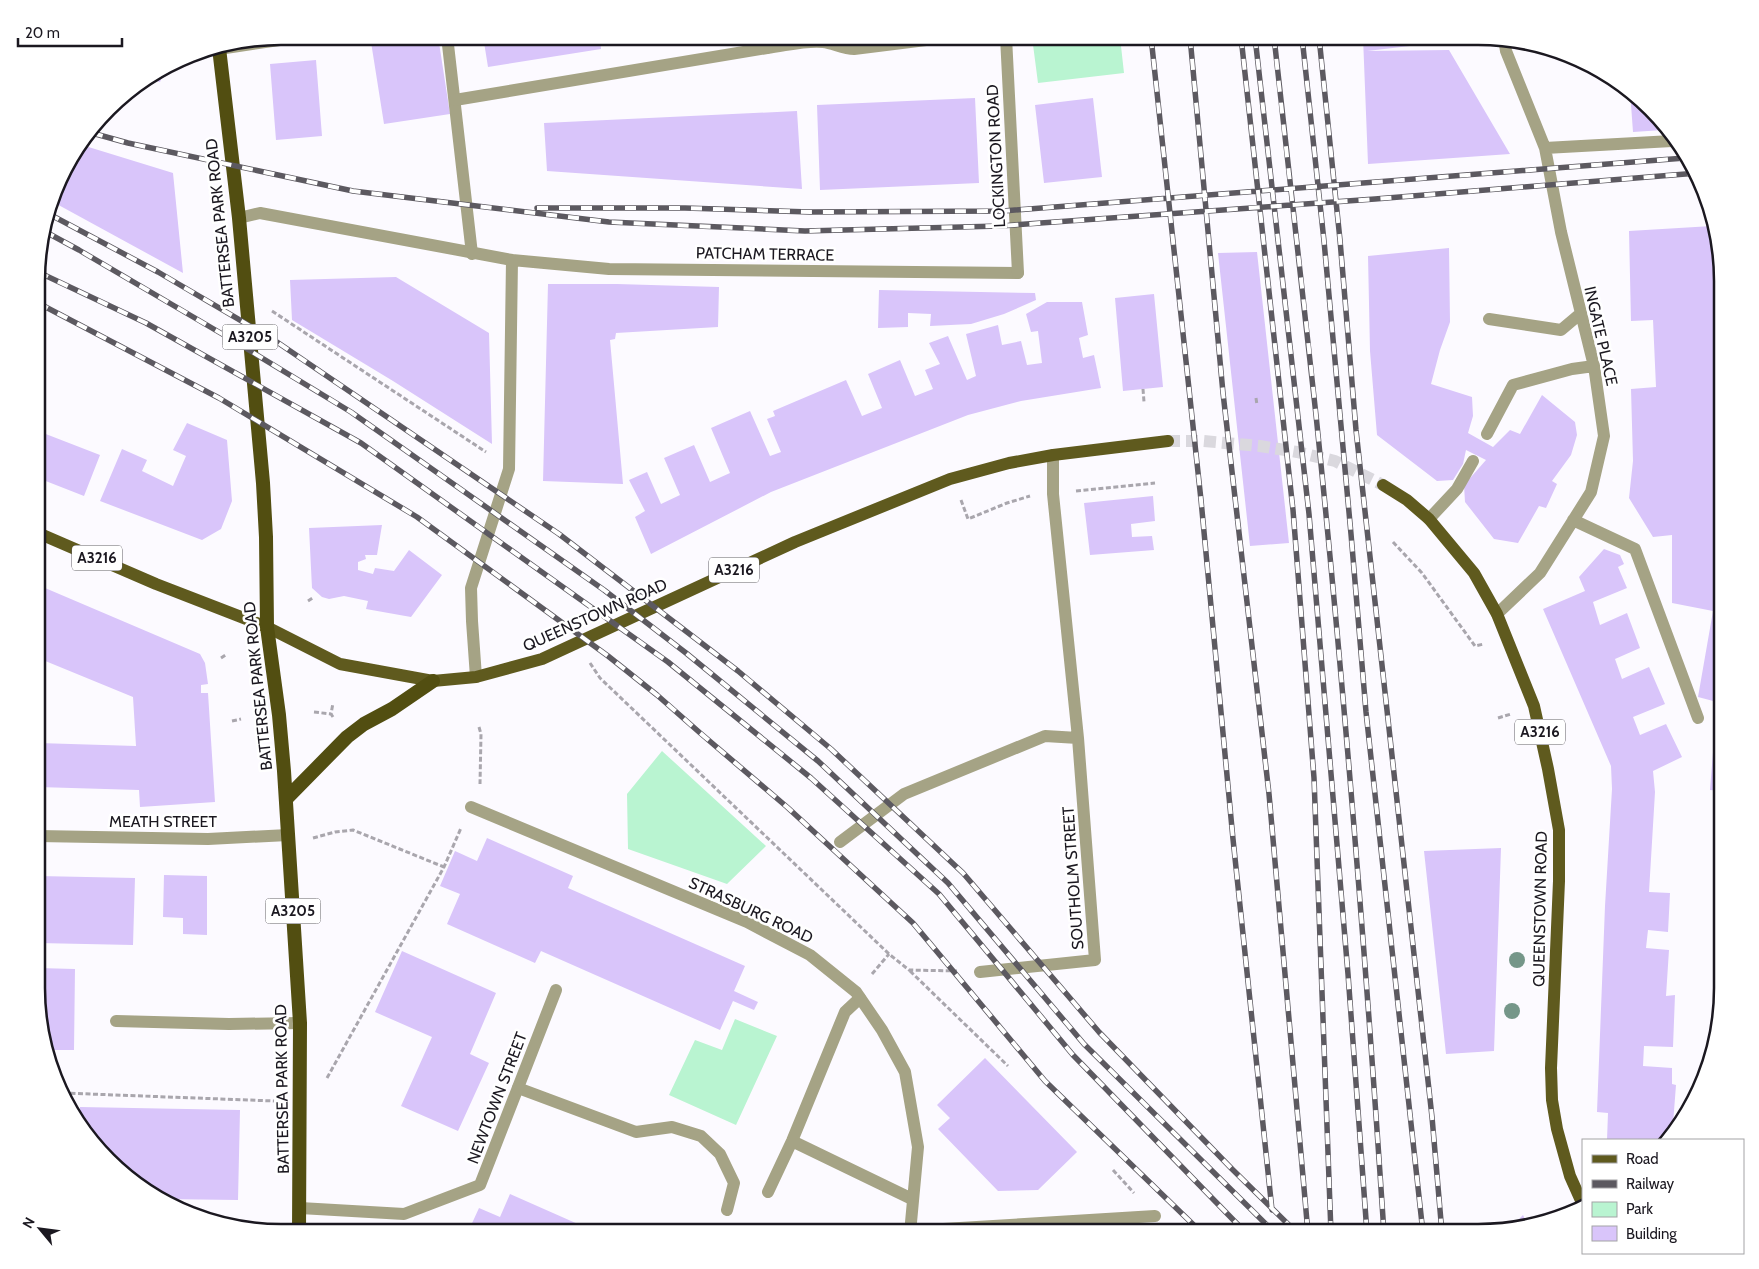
<svg xmlns="http://www.w3.org/2000/svg" width="1759" height="1269" viewBox="0 0 1759 1269" font-family="Cabin,sans-serif">
  <rect width="100%" height="100%" fill="#fcfaff"/>
  <path fill="#b9f4d1" d="M1032 37H1120L1124 73 1038 83Z
    M662 751 766 846 727 884 628 849 627 794Z
    M735 1019 777 1036 736 1125 669 1095 695 1040 722 1050Z"/>
  <path fill="#d9c5fa" d="M410 36H438L450 114 384 124 371 42Z
    M483 36H600L601 49 488 67Z
    M1363 37H1443L1444 42 1367 51 1449 50 1510 154 1368 164Z
    M316 60 322 136 276 140 270 64Z
    M165 69 160 82 149 79 162 71Z
    M1630 91 1663 130 1633 132Z
    M975 98 979 183 820 190 817 105Z
    M1093 98 1102 177 1044 183 1035 105Z
    M797 111 802 189 547 171 544 123Z
    M82 145 173 173 183 273 53 202 62 172Z
    M1712 226 1722 265V791L1710 790 1717 702 1698 697 1713 611 1672 603V535L1653 537 1629 498 1633 461 1631 389 1656 387 1653 320 1631 321 1629 231Z
    M1449 248 1450 322 1440 350 1431 384 1472 397 1473 416 1468 433 1493 447 1510 430 1520 434 1542 395 1575 422 1577 435 1571 455 1552 481 1557 484 1546 508 1539 506 1518 543 1494 539 1465 502 1464 485 1486 460 1466 450 1463 464 1453 480 1437 481 1377 435 1370 351 1368 256Z
    M1257 252 1289 543 1250 546 1218 253Z
    M396 277 489 333 492 444 393 381 292 320 290 280Z
    M548 284H617L719 287 718 327 616 333 615 339 610 340 623 484 543 481Z
    M879 290 1035 293 1036 300 1004 314 971 324 930 326 931 314 908 313V327L878 328Z
    M1154 294 1163 387 1123 391 1115 298Z
    M1047 302H1082L1088 335 1079 338 1083 358 1094 355 1101 388 1021 401 968 415 771 492 651 554 635 517 645 511 629 480 647 472 661 504 680 495 664 458 694 445 710 482 730 473 711 428 750 411 770 456 781 452 767 419 775 416 773 411 846 380 862 416 882 408 868 374 900 360 915 396 933 389 925 370 940 364 929 343 948 336 967 380 976 376 966 334 998 325 1002 345 1021 341 1027 365 1042 363 1038 331 1031 332 1026 314Z
    M187 423 227 440 232 501 221 529 202 540 100 501 122 449 147 460 142 471 173 486 186 456 173 450Z
    M38 431 100 455 84 496 38 478Z
    M1153 496 1155 521 1131 524 1132 537 1152 536 1154 550 1090 555 1084 503Z
    M382 525 377 555H365L366 559 358 562V570L373 574 375 568 394 571 409 550 442 575 411 617 366 609 368 601 344 596 329 599 322 597 312 588 309 528Z
    M1604 549 1620 555 1624 564 1618 567 1627 588 1593 602 1600 625 1627 613 1640 648 1615 659 1622 679 1649 667 1665 704 1633 717 1640 735 1666 724 1682 757 1653 771 1655 792 1649 892 1670 893 1668 932 1648 930 1646 948 1669 950 1666 996 1675 995 1673 1047 1644 1046 1643 1066 1672 1068V1084L1676 1085 1672 1137 1668 1140H1607L1608 1113 1597 1112 1605 906 1612 789 1611 766 1543 609 1585 591 1579 577Z
    M38 585 200 654 205 663 208 684 201 685V693H208L215 802 140 807 139 790 38 787V743L136 746 133 697 38 658Z
    M487 838 573 876 568 888 745 966 734 991 758 1002 754 1010 733 1001 720 1030 541 951 535 963 447 924 460 894 440 886 455 851 477 861Z
    M1501 848 1494 1051 1446 1054 1424 851Z
    M164 875 207 876V935L183 934V918L163 917Z
    M38 876 135 878 133 945 38 943Z
    M402 951 496 993 470 1054 489 1063 458 1131 401 1106 432 1037 375 1012Z
    M38 968 75 969 74 1050H49L38 1020Z
    M985 1058 1077 1152 1038 1190 998 1191 938 1129 950 1118 937 1105Z
    M80 1107 240 1110 238 1200 160 1199 132 1182 74 1116H80Z
    M510 1194 596 1232H468L479 1208 500 1217Z
    M1523 1215 1528 1226 1509 1229Z"/>
  <g fill="none" stroke-linecap="round" stroke-linejoin="round">
    <path stroke="#dad8de" stroke-width="12" stroke-dasharray="12 6" stroke-linecap="butt" d="M1168 441H1203L1260 446 1297 452 1335 461 1383 485"/>
    <path stroke="#a9a6ad" stroke-width="3" stroke-dasharray="5 2.5" stroke-linecap="butt" d="M272 311 486 452
      M1143 389 1144 402
      M1256 398 1257 405
      M1076 491 1155 483
      M961 500 968 519 1007 503 1030 496
      M1393 542 1422 573 1475 646 1484 644
      M308 601 314 597
      M221 658 227 654
      M590 663 600 678 889 954 909 970 957 971
      M314 712 331 714
      M333 717 331 714 333 703
      M1498 718 1511 714
      M232 721 241 719
      M479 727 481 734 480 784
      M313 838 335 832 353 830 444 867
      M910 971 1008 1066
      M872 974 889 954
      M327 1078 444 867 461 828
      M63 1093 274 1101
      M1113 1170 1134 1193
      M186 1214H196"/>
    <path stroke="#a5a385" stroke-width="12" d="M447 36 472 254
      M767 48C785 46 805 40 823 42 833 43 843 49 854 49L950 37
      M1545 148 1672 141
      M1489 319 1561 330 1580 314
      M1487 434 1513 385 1572 369 1594 366
      M1429 519 1457 489 1473 461
      M1573 520 1635 549 1698 718
      M1497 614 1540 573 1591 492 1604 436 1594 366 1561 232 1545 148 1506 51 1504 39
      M116 1021 229 1024 300 1023
      M518 1088 636 1132 672 1127 701 1136 720 1154 734 1183 727 1210
      M792 1141 912 1199
      M768 1192 792 1141 845 1012 860 998"/>
    <path stroke="#a5a385" stroke-width="12" d="M455 100 767 48
      M239 218 260 213 512 260 509 469 471 588 472 621 476 677
      M512 260 609 269 1018 273"/>
    <path stroke="#a5a385" stroke-width="12" d="M1006 37 1018 273
      M219 49 306 36
      M471 807 747 922 810 955 856 992 882 1030 905 1072 918 1147 910 1233
      M38 836 208 839 288 835
      M840 842 904 794 1045 736 1078 738
      M980 972 1095 960 1078 738 1053 494V455
      M300 1208 404 1214 480 1185 556 990
      M910 1231 1155 1216"/>
    <path stroke="#5f5a1e" stroke-width="12" d="M1383 485 1407 500 1429 519 1474 573 1497 614 1534 706 1548 769 1559 830V881L1551 1068 1552 1100 1557 1129 1570 1176 1583 1205
      M38 533 156 584 267 627 340 664 433 681 476 677 542 659 795 542 950 479 1009 463 1053 455 1168 441"/>
    <path stroke="#524e11" stroke-width="14" d="M219 48 239 218 263 483 266 537 267 627 279 715 284 771 300 1023 299 1232
      M286 799 347 737 364 724 392 709 433 681"/>
    <defs>
      <path id="rail" d="M1151 37 1201 500 1233 839 1272 1210
        M1190 37 1223 393 1269 794 1308 1233
        M1241 37 1293 510 1314 778 1331 1233
        M1255 37 1309 514 1348 974 1367 1233
        M1274 37C1287 163 1303 289 1316 415 1344 687 1366 960 1384 1233
        M1302 37 1324 241 1351 534 1366 712 1423 1233
        M1319 37 1340 240 1356 430 1432 1117 1442 1233
        M92 133 128 143 353 191 609 222 805 231 1000 226 1375 199 1698 173
        M537 208H685L810 212 1003 211 1685 158
        M49 214 158 272 274 340 559 534 738 671 831 749 963 873 1099 1032 1232 1169 1297 1233
        M44 231 79 250 229 338 351 412 604 590 686 653 818 761 948 883 1084 1044 1275 1233
        M38 272 146 323 361 443 668 662 811 778 939 894 1073 1055 1246 1233
        M38 303 219 398 417 517 608 656 657 695 699 732 787 807 913 923 1045 1081 1202 1233"/>
    </defs>
    <use href="#rail" stroke="#5c5960" stroke-width="5.5"/>
    <use href="#rail" stroke="#fff" stroke-width="4" stroke-dasharray="11" stroke-linecap="butt"/>
  </g>
  <g fill="#759689">
    <circle cx="1517" cy="960" r="8"/>
    <circle cx="1512" cy="1011" r="8"/>
  </g>
  <g text-anchor="middle" dominant-baseline="central" stroke-width="5" stroke-linejoin="round" paint-order="stroke">
    <g fill="#fff" stroke="#5f5d63" stroke-width="1">
      <rect x="222.5" y="324.5" width="55" height="25" rx="4"/>
      <rect x="72" y="545.5" width="50" height="25" rx="4"/>
      <rect x="709" y="557.5" width="50" height="25" rx="4"/>
      <rect x="1515" y="719.5" width="50" height="25" rx="4"/>
      <rect x="265.5" y="898.5" width="55" height="25" rx="4"/>
    </g>
    <g font-size="15" font-weight="bold" fill="#1b1820">
      <text x="250" y="337">A3205</text>
      <text x="97" y="558">A3216</text>
      <text x="734" y="570">A3216</text>
      <text x="1540" y="732">A3216</text>
      <text x="293" y="911">A3205</text>
    </g>
    <g font-size="16" fill="#1b1820" stroke="#fff">
      <text transform="translate(996 156) rotate(-93)">LOCKINGTON ROAD</text>
      <text transform="translate(220 223) rotate(-96)">BATTERSEA PARK ROAD</text>
      <text transform="translate(765 254) rotate(1)">PATCHAM TERRACE</text>
      <text transform="translate(1601 336) rotate(77)">INGATE PLACE</text>
      <text transform="translate(595 615) rotate(-24)">QUEENSTOWN ROAD</text>
      <text transform="translate(258 686) rotate(-96)">BATTERSEA PARK ROAD</text>
      <text x="163" y="821">MEATH STREET</text>
      <text transform="translate(1073 878) rotate(-94)">SOUTHOLM STREET</text>
      <text transform="translate(1540 909) rotate(-89)">QUEENSTOWN ROAD</text>
      <text transform="translate(751 910) rotate(25)">STRASBURG ROAD</text>
      <text transform="translate(282 1089) rotate(-91)">BATTERSEA PARK ROAD</text>
      <text transform="translate(497 1098) rotate(-69)">NEWTOWN STREET</text>
    </g>
  </g>
  <path d="M0 0H1759V1269H0ZM281 45H1478A236 236 0 0 1 1714 281V988A236 236 0 0 1 1478 1224H281A236 236 0 0 1 45 988V281A236 236 0 0 1 281 45Z" fill="#fff" fill-rule="evenodd"/>
  <path fill="none" stroke="#1b1820" stroke-width="2.5" d="M281 45H1478A236 236 0 0 1 1714 281V988A236 236 0 0 1 1478 1224H281A236 236 0 0 1 45 988V281A236 236 0 0 1 281 45Z"/>
  <rect x="1582" y="1139" width="162" height="115" fill="#ffffff" stroke="#a4a3a6"/>
  <rect x="1592" y="1155" width="25" height="8" fill="#5f5a1e" stroke="#a4a3a6"/>
  <text x="1626" y="1164" font-size="15" fill="#1b1820">Road</text>
  <rect x="1592" y="1180" width="25" height="8" fill="#5c5960" stroke="#a4a3a6"/>
  <text x="1626" y="1189" font-size="15" fill="#1b1820">Railway</text>
  <rect x="1592" y="1202" width="25" height="15" fill="#b9f4d1" stroke="#a4a3a6"/>
  <text x="1626" y="1214" font-size="15" fill="#1b1820">Park</text>
  <rect x="1592" y="1226" width="25" height="15" fill="#d9c5fa" stroke="#a4a3a6"/>
  <text x="1626" y="1239" font-size="15" fill="#1b1820">Building</text>
  <g transform="translate(40 1229) rotate(299)" stroke="#ffffff" stroke-width="4" paint-order="stroke">
  <path d="M0-4L9 19L0 12L-9 19Z" fill="#1b1820"/>
  <text y="-8" font-size="14" font-weight="bold" text-anchor="middle" fill="#1b1820">N</text>
  </g>
  <path d="M18 38v8h104v-8" fill="none" stroke="#1b1820" stroke-width="2.5"/>
  <text x="25" y="38" font-size="15" fill="#1b1820" stroke="#ffffff" stroke-width="4" paint-order="stroke">20 m</text>
</svg>
